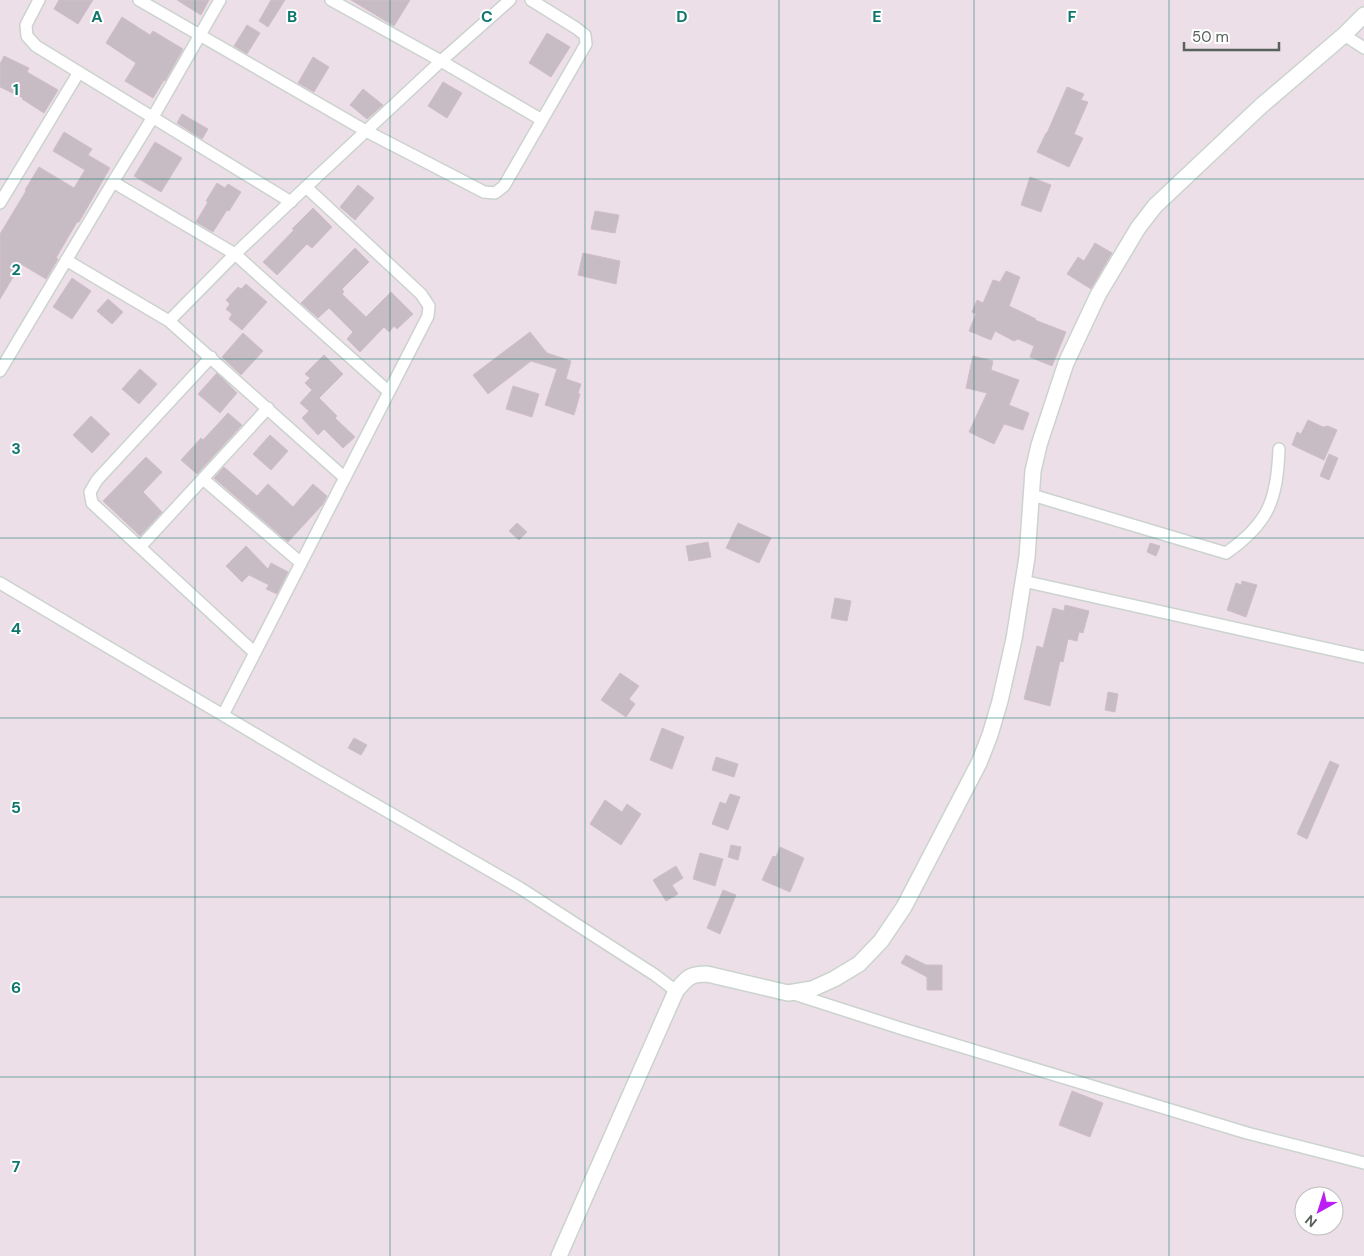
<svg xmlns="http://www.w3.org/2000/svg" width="1364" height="1256" viewBox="0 0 1364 1256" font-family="'DM Sans',sans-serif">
  <rect width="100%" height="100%" fill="#eddfe7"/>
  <path fill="#c7bcc3" stroke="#d1bdca" d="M59 0H93L78 24 54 9Z
    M177 0H209L201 15Z
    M271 0H285L268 27 259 21Z
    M351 0H410L394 26Z
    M122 17 150 35 153 31 183 49 165 81 164 80 153 98 125 81 136 63 106 43Z
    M247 25 260 33 247 54 234 46Z
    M547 33 570 47 551 77 529 63Z
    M4 56 29 68 27 72 58 90 44 113 22 99 23 98 0 87V64Z
    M313 57 329 67 314 92 298 83Z
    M443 82 462 93 447 118 428 106Z
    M1067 87 1084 94 1081 100 1088 102 1074 134 1083 138 1069 167 1037 152 1046 133H1047Z
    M363 89 383 105 367 119 350 105Z
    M182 114 208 129 202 139 177 123Z
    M64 132 92 149 88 155 110 168 79 222H77L56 258 58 259 46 279 21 264 0 299V234L26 191 25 190 39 167 74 188 85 170 53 151Z
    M155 142 182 158 161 192 134 176Z
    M1030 177 1051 185 1041 212 1021 205Z
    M217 183 225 188 228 184 241 192 229 211 227 210 213 232 196 222 208 202 206 201Z
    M358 185 374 198 355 220 340 207Z
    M313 208 332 227 312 248 307 244 277 275 263 262 294 230 292 229Z
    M595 211 619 215 615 233 591 229Z
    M1095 243 1112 253 1091 289 1067 274 1078 257 1084 261Z
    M355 248 369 262 342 289 344 292 342 294 366 317 391 292 413 314 397 329 394 326 389 332 384 327 360 352 347 339 353 332 329 308 318 318 301 303Z
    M583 253 620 261 616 284 578 275Z
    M1006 271 1020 277 1009 306 1036 319 1035 320 1066 332 1052 366 1030 357 1034 346 1018 339 1014 341 995 331 991 340 969 331 976 314 972 312 977 300 983 303 993 280 1000 282Z
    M72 278 91 291 72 319 53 307Z
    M246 284 267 302 242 330 229 319 232 314 226 309 230 304 226 300 238 287 241 289Z
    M108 299 123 312 112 324 97 311Z
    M530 332 547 353 571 361 566 379 581 384 578 393 580 394 574 415 545 405 557 369 531 361 488 394 473 375Z
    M243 333 263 351 241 375 222 357Z
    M324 355 343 374 319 398 337 416 335 418 355 437 343 448 324 429 318 435 302 418 309 411 300 403 312 390 305 383 310 378 305 374Z
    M973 356 993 361 991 370 1019 380 1009 405 1029 413 1023 430 1004 424 994 444 969 432 987 393 966 388Z
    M140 369 157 384 139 404 122 389Z
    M217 373 237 393 220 413 198 394Z
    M513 386 539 394 532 417 506 409Z
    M228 413 242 425 197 474 181 460 201 438 203 440Z
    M91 416 110 434 92 453 73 435Z
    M1308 420 1323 427 1328 426 1337 430 1324 460 1292 445 1297 432 1301 434Z
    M270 435 288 451 271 470 253 454Z
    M1329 454 1338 458 1329 480 1320 476Z
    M146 457 162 472 143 492 162 512 140 536 103 501Z
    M224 467 257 496 268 484 293 507 313 484 327 496 323 504 288 542 214 478Z
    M517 523 527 532 519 540 509 531Z
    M738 523 771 538 759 563 726 548Z
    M708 542 711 557 689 561 686 546Z
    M1150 543 1160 546 1156 556 1147 552Z
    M246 546 268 569 271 563 288 572 277 594 266 589 269 585 249 575 242 582 226 566Z
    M1242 581 1257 585 1246 617 1227 610 1236 583 1241 585Z
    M835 598 851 601 847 621 831 618Z
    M1065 605 1089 611 1083 633 1079 632 1077 641 1068 639 1063 662 1060 661 1050 706 1024 699 1037 646 1043 648 1053 608 1064 611Z
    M620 673 639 686 629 699 635 704 626 717 601 700Z
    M1108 692 1118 694 1115 712 1105 710Z
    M662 728 684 737 672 769 650 760Z
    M354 738 367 745 361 755 348 748Z
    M716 757 738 764 734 777 712 770Z
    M1330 761 1339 765 1307 839 1297 834Z
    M730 794 740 797 728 830 712 824 720 802 726 804Z
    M605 800 622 812 627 804 641 814 621 845 590 824Z
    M731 845 741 847 738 860 728 857Z
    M780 847 804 858 790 892 762 880 773 856 776 857Z
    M700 853 723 859 715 886 693 879Z
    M676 866 683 878 672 885 678 894 666 901 653 880Z
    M723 890 736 895 720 934 707 928Z
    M906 955 926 965H942V990H927V977L901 963Z
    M1072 1091 1103 1103 1090 1137 1059 1125Z"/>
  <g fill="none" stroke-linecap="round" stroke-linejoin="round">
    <defs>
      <path id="street" d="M39 0 26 25 27 36 36 46 291 202
        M139 0 366 131 484 192 495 193 504 186 586 44 585 35 576 28 531 0
        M331 0 441 61 542 120
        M1344 35 1364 48
        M113 182 235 254 389 392
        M0 203 79 72
        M66 260 169 321 345 478
        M169 321 235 254 306 187 441 61 510 0
        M211 357 97 480 90 492 92 503 255 653
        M0 371 113 182 153 117 220 0
        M203 479 301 563
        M1032 495 1226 553C1269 523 1277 500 1279 449
        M140 547 268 408
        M1023 581 1364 657
        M0 583 319 772 520 888 655 975 676 991
        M223 715 428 316 429 306 421 294 306 187
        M791 993 903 1029 1247 1133 1364 1163"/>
      <path id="secondary" d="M559 1256 676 991C687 978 689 974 707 974L788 993 812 989 834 979 859 964 881 941 904 907 979 763 990 735 1000 701 1014 639 1027 557 1033 471 1039 445 1066 363 1098 295 1138 228 1155 206 1261 106 1344 35 1364 15"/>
    </defs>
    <use href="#street" stroke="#cbd3ce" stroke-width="14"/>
    <use href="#secondary" stroke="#cad4cd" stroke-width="18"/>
    <use href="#street" stroke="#fff" stroke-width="11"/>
    <use href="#secondary" stroke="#fff" stroke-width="15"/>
  </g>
  <path fill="none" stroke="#0f766e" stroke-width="1" stroke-opacity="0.55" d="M195 0V1256M390 0V1256M585 0V1256M779 0V1256M974 0V1256M1169 0V1256M0 179H1364M0 359H1364M0 538H1364M0 718H1364M0 897H1364M0 1077H1364"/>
  <g font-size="16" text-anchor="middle" font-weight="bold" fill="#0f766e" stroke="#fff" stroke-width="4" stroke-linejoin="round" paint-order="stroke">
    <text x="97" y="22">A</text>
    <text x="292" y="22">B</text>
    <text x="487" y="22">C</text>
    <text x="682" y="22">D</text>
    <text x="877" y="22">E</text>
    <text x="1072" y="22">F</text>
    <text x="16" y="95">1</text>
    <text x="16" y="275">2</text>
    <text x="16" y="454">3</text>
    <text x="16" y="634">4</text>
    <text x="16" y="813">5</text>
    <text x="16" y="993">6</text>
    <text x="16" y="1172">7</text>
  </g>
  <g transform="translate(1319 1211) rotate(219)"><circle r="24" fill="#ffffff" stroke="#bcc0bd"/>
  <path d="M0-4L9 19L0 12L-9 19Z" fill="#bc1ff3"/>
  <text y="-8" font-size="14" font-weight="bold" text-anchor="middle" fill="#58615a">N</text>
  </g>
  <path d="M1184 42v8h95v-8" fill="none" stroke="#58615a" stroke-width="2.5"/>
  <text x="1192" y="42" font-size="15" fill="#58615a" stroke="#ffffff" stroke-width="4" paint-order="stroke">50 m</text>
</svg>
